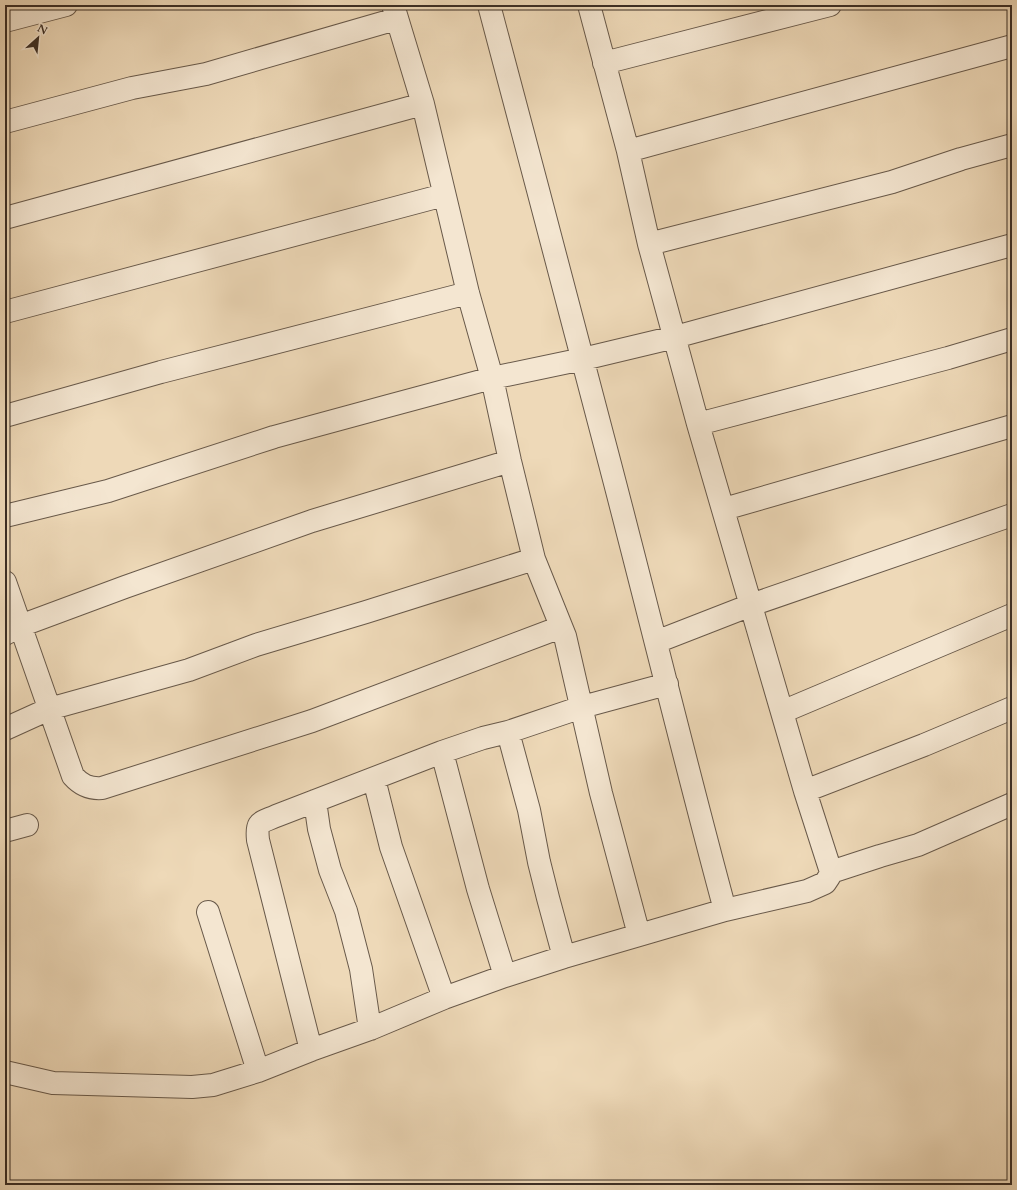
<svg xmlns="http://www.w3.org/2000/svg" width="1017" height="1190" viewBox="0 0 1017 1190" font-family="Cardo,serif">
  <rect width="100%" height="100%" fill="#eed9b8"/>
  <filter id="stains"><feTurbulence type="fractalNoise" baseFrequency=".005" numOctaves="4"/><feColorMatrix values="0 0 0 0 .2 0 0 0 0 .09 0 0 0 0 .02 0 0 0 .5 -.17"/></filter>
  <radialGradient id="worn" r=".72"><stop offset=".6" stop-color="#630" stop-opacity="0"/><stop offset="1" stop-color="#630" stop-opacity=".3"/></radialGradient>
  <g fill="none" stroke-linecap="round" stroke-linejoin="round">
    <defs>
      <path id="minor" d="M393 5 423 104 468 293 492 378 510 461 534 559 565 636 601 793 639 935
        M489 5C529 158 571 311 610 464 649 613 685 762 725 910
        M5 21 66 5
        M604 63 830 5
        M5 122 132 88 206 74 396 19
        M628 151C756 116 884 80 1012 46
        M5 218 423 104
        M649 244 892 182 961 159 1012 145
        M5 312 444 195
        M5 416 161 372 468 293
        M698 424 948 358 1012 339
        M724 509 1012 426
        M5 516 108 491 274 437 388 406 492 378 583 359 675 337 1012 245
        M5 582 73 776C81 785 89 789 102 788L312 721 561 627
        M5 634 20 626 125 587 312 521 510 461
        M656 642 751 605 1012 515
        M782 712 1012 615
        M5 729 49 709 189 670 256 645 366 612 534 559
        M508 732 529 810 539 862 548 898 564 957
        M442 752 478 889 505 976
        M374 779 391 847 444 998
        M805 791 924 745 1012 708
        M315 801 319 829 330 870 346 911 361 969 370 1029
        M5 831 27 825
        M831 872 880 856 918 845 1012 804
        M208 912 258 1071
        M311 1050 258 840C256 821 260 823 276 816L442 752 483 738 508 732 582 707 667 684
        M5 1072 53 1083 192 1087 213 1085 258 1071 311 1050 370 1029 444 998 505 976 564 957 725 910 807 891 825 883 829 877 831 872 805 791 698 424 649 244 628 151 589 5"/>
    </defs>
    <use href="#minor" stroke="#68594a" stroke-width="24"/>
    <use href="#minor" stroke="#f4e6d1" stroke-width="22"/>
  </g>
  <rect width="1017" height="1190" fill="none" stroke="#eed9b8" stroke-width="20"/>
  <rect x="6" y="6" width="1005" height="1178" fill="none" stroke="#3b2e25" stroke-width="2"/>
  <rect x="10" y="10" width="997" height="1170" fill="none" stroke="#3b2e25"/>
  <g transform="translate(38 38) rotate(27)" stroke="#f4e6d1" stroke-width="3" paint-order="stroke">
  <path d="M0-3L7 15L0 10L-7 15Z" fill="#3b2e25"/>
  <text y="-6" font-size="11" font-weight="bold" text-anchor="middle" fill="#3b2e25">N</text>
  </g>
  <rect width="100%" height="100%" filter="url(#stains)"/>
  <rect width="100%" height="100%" fill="url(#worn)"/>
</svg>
